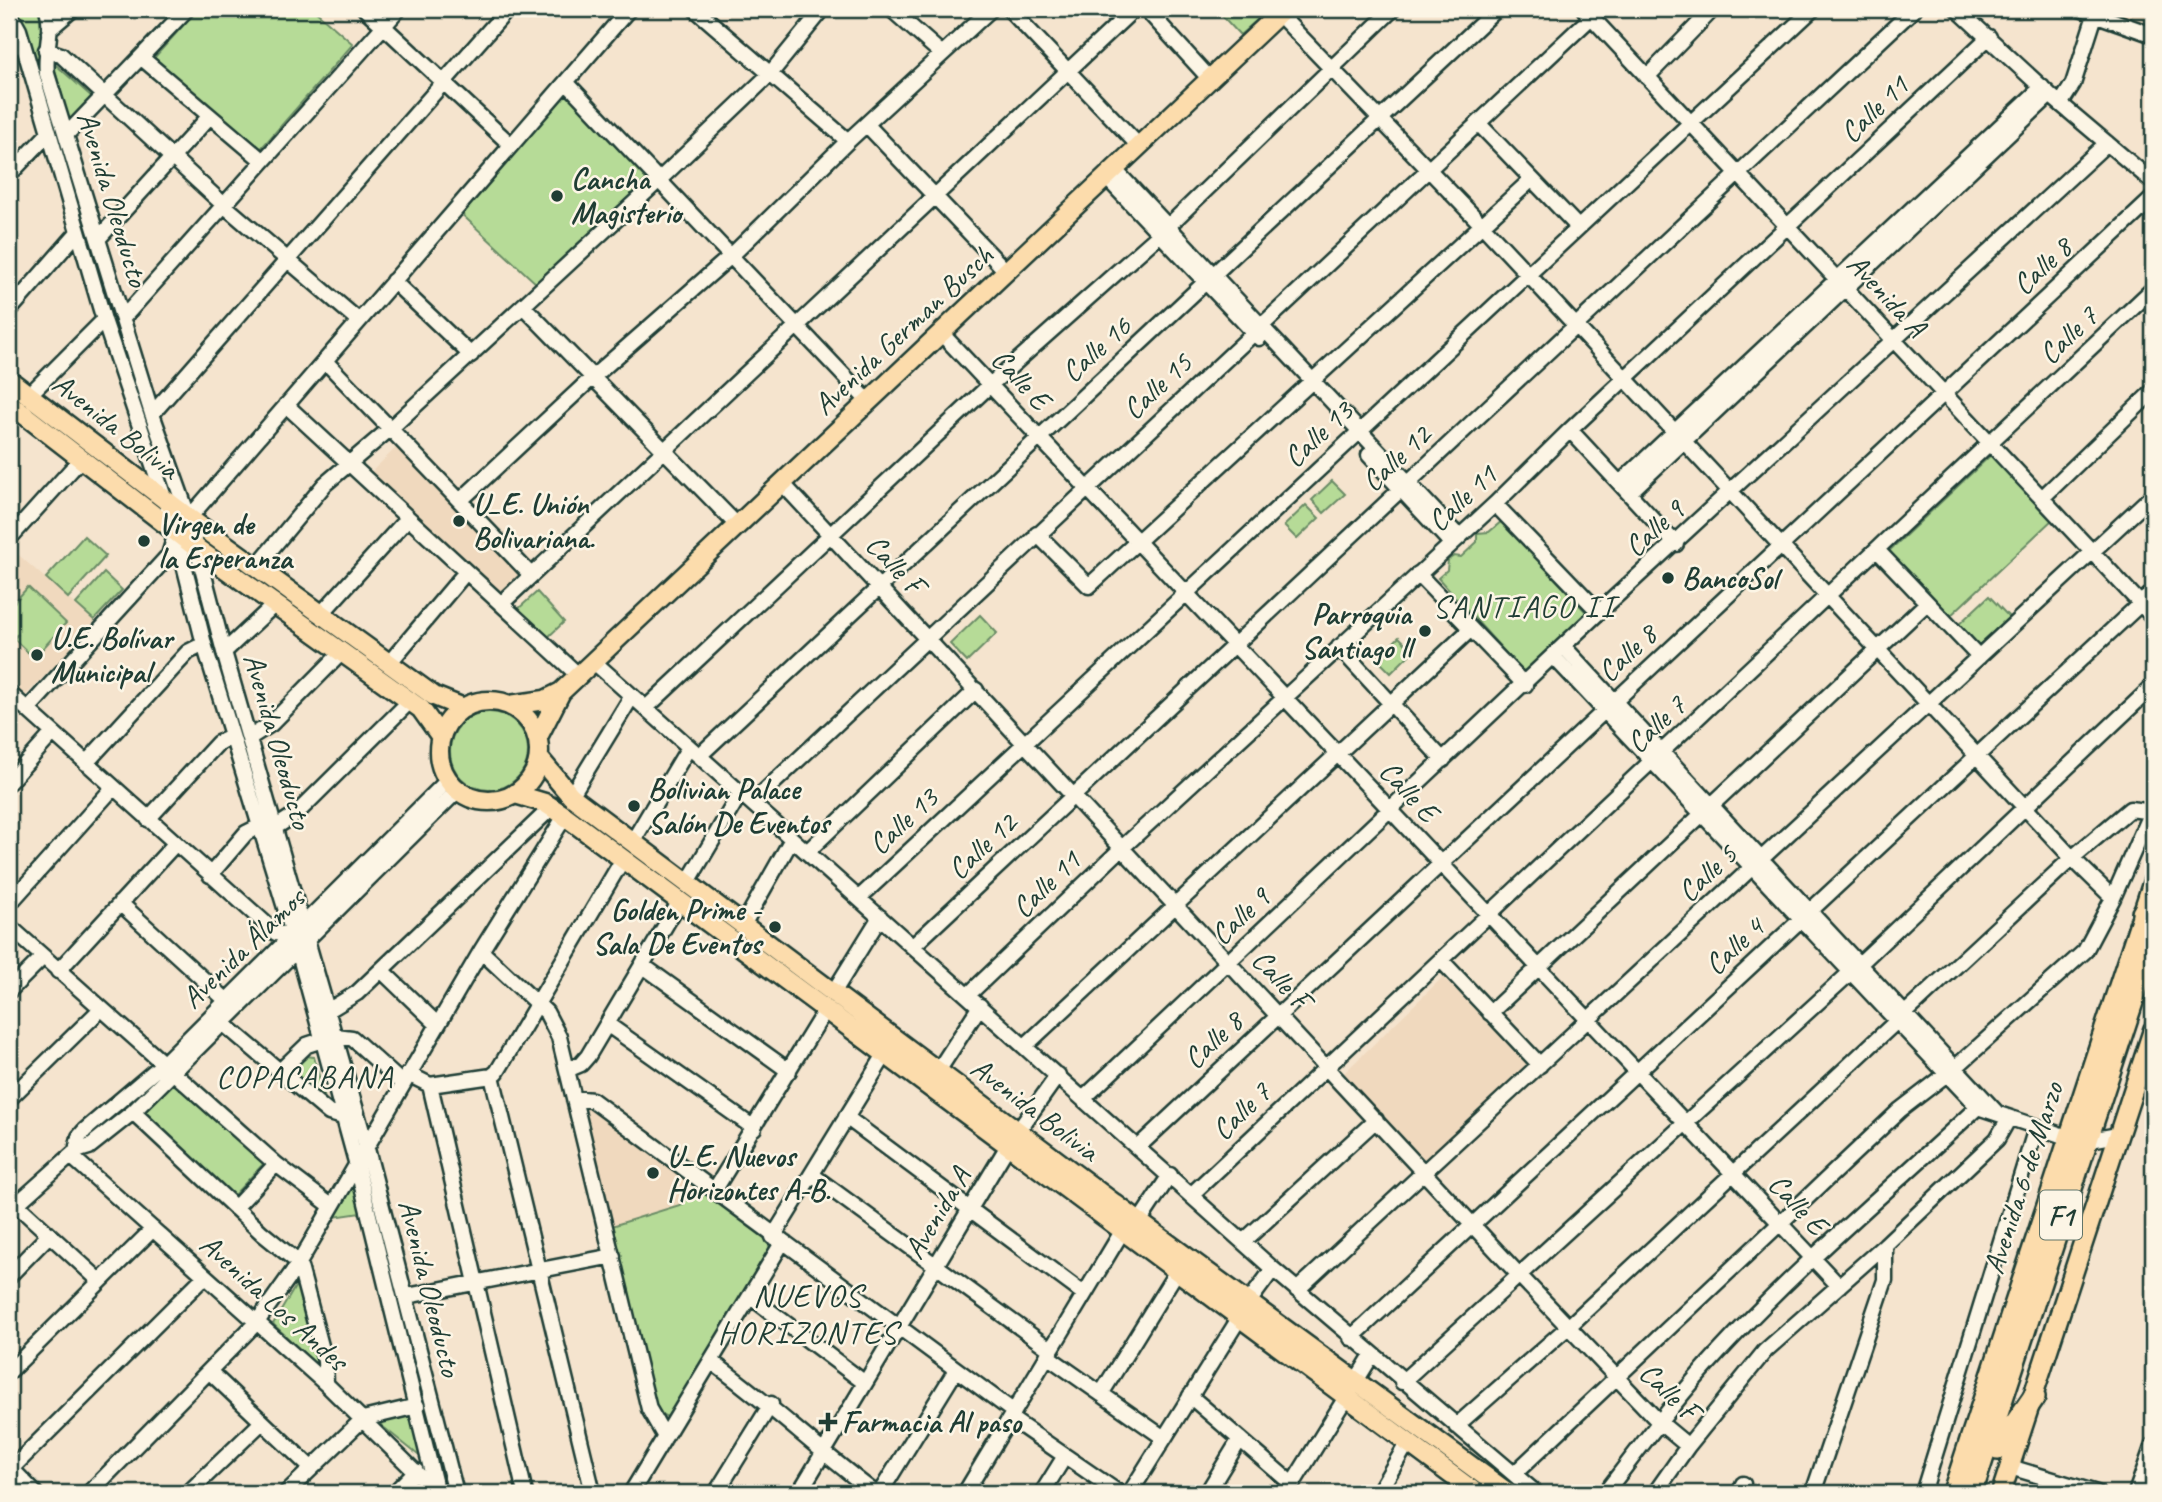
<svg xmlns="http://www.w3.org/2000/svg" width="2162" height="1502" viewBox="0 0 2162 1502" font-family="Caveat,sans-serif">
  <rect width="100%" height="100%" fill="#f5e4ce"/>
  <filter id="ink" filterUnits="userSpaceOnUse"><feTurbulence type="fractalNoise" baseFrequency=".0143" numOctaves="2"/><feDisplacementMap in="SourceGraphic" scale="14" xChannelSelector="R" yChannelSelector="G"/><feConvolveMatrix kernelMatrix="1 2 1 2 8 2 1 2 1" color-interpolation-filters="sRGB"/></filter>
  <g filter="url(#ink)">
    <path fill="#f0d9be" d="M2153 9V26L2106 10 2107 9Z
      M400 444 522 574 500 598 368 475Z
      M13 550 96 623 22 699 9 686V554Z
      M1443 977 1529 1066 1425 1164 1344 1073Z
      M581 1101 695 1186 683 1204 612 1226Z"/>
    <path fill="#b6db97" stroke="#6a8c66" stroke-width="2" d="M12 9H40L41 57 60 138 153 453Z
      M198 9H313L353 44 258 152 153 59Z
      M1216 9H1265L1267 11 1240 35Z
      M56 65 93 98 70 123 54 67Z
      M569 92 649 176 650 182 539 286 458 211 564 93Z
      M1993 453 2054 518 1949 617 1888 552Z
      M1332 481 1345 494 1324 513 1312 500Z
      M1306 505 1319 518 1297 539 1284 526Z
      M1502 521 1585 611 1584 619 1527 670 1522 671 1438 578 1447 570 1448 560 1454 556 1461 557 1477 542V533L1489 532Z
      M206 534 334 630 330 634 201 539Z
      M84 536 106 556 68 598 46 578Z
      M104 573 122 590 94 620 76 604Z
      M28 587 66 623 34 658 14 639 18 634 15 636 9 630V608Z
      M537 592 564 622 545 640 517 610Z
      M1989 596 2009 617 1977 647 1957 626Z
      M980 615 997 633 967 662 950 644Z
      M1399 637 1413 651 1391 673 1377 659Z
      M450 751a39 39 0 1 1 78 0a39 39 0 1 1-78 0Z
      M305 1056 314 1057 326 1103 289 1076Z
      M174 1080 267 1160 233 1196 143 1114Z
      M355 1182 361 1213 334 1217Z
      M695 1186 765 1236 771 1250 672 1419 656 1412 612 1226 683 1204Z
      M298 1282 320 1368 273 1324Z
      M413 1413 423 1459 377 1422Z"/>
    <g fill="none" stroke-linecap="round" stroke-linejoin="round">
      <defs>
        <path id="minor" d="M47 9C54 31 44 50 47 74L152 414 189 518 224 652 366 1145 456 1493
          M365 9 511 145
          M695 9 848 141
          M891 9 942 54
          M1009 9 1139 146
          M1146 9 1210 79
          M1274 9 1482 225 2072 858 2113 898
          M1584 9 2153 617
          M1957 9 2050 95 2153 182
          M2080 9 2153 35
          M9 12 19 30 104 320 176 533 204 644 298 950 356 1162 437 1493
          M52 27 73 9
          M9 49 22 43
          M46 50 61 55 225 206 359 321
          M143 59 263 161
          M1647 77 1713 9
          M566 82 868 401
          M2061 103 2073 84 2097 9
          M1479 124 1578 227
          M867 125 1006 271
          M66 135 187 9
          M1114 169 1459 537
          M9 175 48 134
          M1106 177 1259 338
          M98 239 209 117
          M393 281 471 355
          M523 306 737 525
          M9 311 78 232
          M123 318 399 9
          M941 333 1839 1286
          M325 361 531 575
          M29 395 104 320
          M286 405 578 675
          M152 414 508 9
          M1570 430 1676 544
          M1369 455 1451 543
          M782 483 1520 1276 1659 1422 1688 1446
          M1620 483 2042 87
          M1629 493 2050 95
          M2043 497 2153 391
          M461 500 593 377 732 255 848 141 991 9
          M1495 504 1599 612
          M1037 534 1089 586 1531 180
          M9 539 81 459
          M1878 551 1979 657
          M257 566 325 484 392 427 659 180 770 74 823 9
          M1418 574 1525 685
          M501 604 1134 9
          M322 613 408 518
          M1339 647 1443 760
          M1564 647 1997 1113
          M224 652 275 604
          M1554 657 1978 1107 2067 1137 2085 1141 2118 1135
          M593 661 1273 1269 1536 1493
          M390 662 466 572
          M9 693 276 933 293 936
          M646 708 990 385 1160 234 1393 9
          M28 709 169 555 176 533 629 9
          M249 738 271 724 342 652
          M699 756C966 507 1231 258 1497 9
          M86 763 188 652 204 644
          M9 782 53 733
          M571 796 632 696
          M752 803 1600 9
          M148 819 218 743 232 737
          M276 827 296 814 410 701
          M633 841 689 747
          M807 852 976 690
          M210 875 246 833 260 826
          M688 882 741 792
          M859 898 1813 9
          M120 903 227 1001
          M9 904 113 788
          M743 925 792 839
          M9 926 276 1164 330 1205
          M913 946 1914 9
          M481 951 546 1012 559 1037 649 1409 665 1437
          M1441 960 1540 1065
          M642 965 789 1071
          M381 970 437 1024
          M58 971 175 844
          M9 991 43 957
          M833 993 880 917
          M968 995 1123 847 1495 504 1570 430 1989 37
          M329 1010 357 993 551 808
          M1490 1013 1927 603
          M224 1024 329 1113 343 1117
          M607 1024 754 1128
          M336 1036 352 1038 403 1084
          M1025 1046 1471 629
          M281 1070 307 1045 322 1040
          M567 1070 581 1064 588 1056 680 901
          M938 1071 980 1006
          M408 1074 430 1085 492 1076 497 1072 623 859
          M492 1076 593 1493
          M430 1085 525 1493
          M574 1098 592 1100 1014 1412
          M1084 1098 1599 612 2107 143
          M9 1099 101 1009
          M133 1112 262 1233 299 1263 325 1361 326 1384
          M846 1117 1084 1294
          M1138 1147 2153 198
          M76 1151 79 1137 85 1130 164 1063 448 780
          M71 1156 326 1384 435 1491
          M812 1175 1051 1350
          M714 1191 826 1009
          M1192 1194 2153 289
          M16 1204 100 1281
          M235 1208 276 1164
          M9 1211 76 1151 89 1147 133 1112 458 790
          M1139 1222 1170 1175
          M773 1237 886 1053
          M1244 1241 1376 1120
          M9 1276 49 1235
          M1297 1290 2153 495
          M407 1296 613 1256
          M751 1297 865 1383
          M1248 1303 1273 1269
          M1351 1338 2153 592
          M1047 1356 1164 1438
          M712 1362C769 1403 819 1451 875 1493
          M9 1372 153 1229
          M210 1372 311 1468
          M1402 1382 1851 972 2153 686
          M1101 1394 1177 1271
          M1190 1396 1292 1484
          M1010 1418 1119 1493
          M1456 1426 1568 1327 2072 858 2130 809 2153 812
          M9 1466 35 1493
          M2010 1467 2097 1493
          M9 1471 205 1276
          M1514 1474 1900 1110 1956 1067 2085 951 2113 898 2153 807
          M89 1493 257 1322 299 1263 481 951 565 816
          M188 1493 261 1423
          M286 1493 363 1419 417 1406
          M394 1493 416 1471
          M631 1493 782 1243
          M716 1493 771 1404
          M799 1493 1009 1144 1058 1075
          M880 1493 956 1370
          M965 1493 1123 1230
          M1042 1493 1065 1456
          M1130 1493 1240 1317
          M1207 1493 1240 1439
          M1287 1493 1372 1355
          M1378 1493 1408 1442
          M1605 1493C1642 1445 1678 1396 1719 1352 1801 1263 1895 1185 1983 1102
          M1655 1493 1688 1446 1765 1351 1885 1245 1997 1139 2009 1118
          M1740 1493 1743 1484
          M1813 1493 1885 1280V1245
          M1923 1493 2036 1128
          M2136 1493 2153 1445"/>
        <path id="major" d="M9 380 189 518 434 696 464 708
          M9 403 195 547 421 709 441 737
          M439 751a50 50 0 1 1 100 0a50 50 0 1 1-100 0Z
          M510 705 545 700 561 692
          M538 737 561 692 1284 9
          M539 758 571 796 1139 1222 1508 1493
          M515 794 545 803 565 816 1476 1493
          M1952 1493 2153 881
          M2001 1493 2153 1030"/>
        <path id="highway" d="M2143 913 2153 901
          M1998 1449 2034 1397
          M1971 1493 2153 938"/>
      </defs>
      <use href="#minor" stroke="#1f3d34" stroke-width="19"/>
      <use href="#major" stroke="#1f3d34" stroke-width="23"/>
      <use href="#highway" stroke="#1f3d34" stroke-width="26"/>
      <use href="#minor" stroke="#fcf5e5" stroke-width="14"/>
      <use href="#major" stroke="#fcdcac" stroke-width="18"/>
      <use href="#highway" stroke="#fcdcac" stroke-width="21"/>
    </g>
  </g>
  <g fill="#1f3d34" stroke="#fcf5e5" stroke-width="2.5">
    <circle cx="557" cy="196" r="7"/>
    <circle cx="459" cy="521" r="7"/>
    <circle cx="144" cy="541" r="7"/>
    <circle cx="1668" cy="578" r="7"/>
    <circle cx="1425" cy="631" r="7"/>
    <circle cx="37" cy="655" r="7"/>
    <circle cx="634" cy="806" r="7"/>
    <circle cx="775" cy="927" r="7"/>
    <circle cx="653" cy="1173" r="7"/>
    <path d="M824.5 1411.5h7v7h7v7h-7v7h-7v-7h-7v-7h7z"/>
  </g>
  <g text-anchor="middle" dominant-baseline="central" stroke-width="5" stroke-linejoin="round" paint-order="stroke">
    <rect fill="#fcf5e5" stroke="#617469" stroke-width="2" x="2040" y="1190.5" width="42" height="49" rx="5"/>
    <g font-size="28" font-weight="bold" fill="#1f3d34">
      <text x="2061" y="1215">F1</text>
    </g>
    <g font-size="30" fill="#1f3d34" stroke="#fcf5e5">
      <text transform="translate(1874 109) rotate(-44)">Calle 11</text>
      <text transform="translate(113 199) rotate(73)">Avenida Oleoducto</text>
      <text transform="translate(2042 266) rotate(-43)">Calle 8</text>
      <text transform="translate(1887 295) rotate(47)">Avenida A</text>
      <text transform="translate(903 330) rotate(-43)">Avenida German Busch</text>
      <text transform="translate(2068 335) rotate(-44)">Calle 7</text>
      <text transform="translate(1096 349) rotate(-42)">Calle 16</text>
      <text transform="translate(1021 379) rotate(47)">Calle E</text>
      <text transform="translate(1157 386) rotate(-43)">Calle 15</text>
      <text transform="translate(116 426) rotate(38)">Avenida Bolivia</text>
      <text transform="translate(1318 434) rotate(-43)">Calle 13</text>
      <text transform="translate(1396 458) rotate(-43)">Calle 12</text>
      <text transform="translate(1462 498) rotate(-43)">Calle 11</text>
      <text transform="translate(1654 528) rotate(-42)">Calle 9</text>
      <text transform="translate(895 564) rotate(47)">Calle F</text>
      <text transform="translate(1627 653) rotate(-43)">Calle 8</text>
      <text transform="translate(1656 724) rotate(-43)">Calle 7</text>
      <text transform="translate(278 741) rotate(74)">Avenida Oleoducto</text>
      <text transform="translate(1409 791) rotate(47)">Calle E</text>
      <text transform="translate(903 821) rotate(-43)">Calle 13</text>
      <text transform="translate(982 846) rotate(-43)">Calle 12</text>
      <text transform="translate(1707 873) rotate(-43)">Calle 5</text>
      <text transform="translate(1046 884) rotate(-44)">Calle 11</text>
      <text transform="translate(1240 916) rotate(-43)">Calle 9</text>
      <text transform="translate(1734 946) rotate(-43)">Calle 4</text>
      <text transform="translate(243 948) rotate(-44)">Avenida Álamos</text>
      <text transform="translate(1281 979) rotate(47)">Calle F</text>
      <text transform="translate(1213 1040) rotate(-43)">Calle 8</text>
      <text transform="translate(1035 1109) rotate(37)">Avenida Bolivia</text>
      <text transform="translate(1241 1111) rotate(-44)">Calle 7</text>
      <text transform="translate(2023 1178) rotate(-72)">Avenida 6 de Marzo</text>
      <text transform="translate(1798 1204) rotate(47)">Calle E</text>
      <text transform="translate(937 1213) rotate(-59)">Avenida A</text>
      <text transform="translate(430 1288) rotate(76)">Avenida Oleoducto</text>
      <text transform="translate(274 1302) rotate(42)">Avenida Los Andes</text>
      <text transform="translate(1669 1391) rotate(44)">Calle F</text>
    </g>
    <g font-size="30" font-weight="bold" fill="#1f3d34" stroke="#fcf5e5" text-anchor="start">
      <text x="571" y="179">Cancha<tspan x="571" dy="34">Magisterio</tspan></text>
      <text x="473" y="504">U_E. Unión<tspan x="473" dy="34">Bolivariana.</tspan></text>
      <text x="158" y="524">Virgen de<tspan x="158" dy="34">la Esperanza</tspan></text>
      <text x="1682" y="578">BancoSol</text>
      <text x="1411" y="614" text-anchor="end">Parroquia<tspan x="1411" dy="34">Santiago ll</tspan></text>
      <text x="51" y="638">U.E. Bolívar<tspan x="51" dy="34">Municipal</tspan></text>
      <text x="648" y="789">Bolivian Palace<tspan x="648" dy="34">Salón De Eventos</tspan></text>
      <text x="761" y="910" text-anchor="end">Golden Prime -<tspan x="761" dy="34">Sala De Eventos</tspan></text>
      <text x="667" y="1156">U_E. Nuevos<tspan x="667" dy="34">Horizontes A-B.</tspan></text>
      <text x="842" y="1422">Farmacia Al paso</text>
    </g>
    <g font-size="32" letter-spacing="2" fill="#1f3d34" stroke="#fcf5e5">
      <text x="1524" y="606">SANTIAGO II</text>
      <text x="305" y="1076">COPACABANA</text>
      <text x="808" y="1295">NUEVOS<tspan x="808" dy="37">HORIZONTES</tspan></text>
    </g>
  </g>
  <rect width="2162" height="1502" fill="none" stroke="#fcf5e5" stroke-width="35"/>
  <rect x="18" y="18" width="2127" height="1467" fill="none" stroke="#1f3d34" stroke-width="2.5" filter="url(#ink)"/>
</svg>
